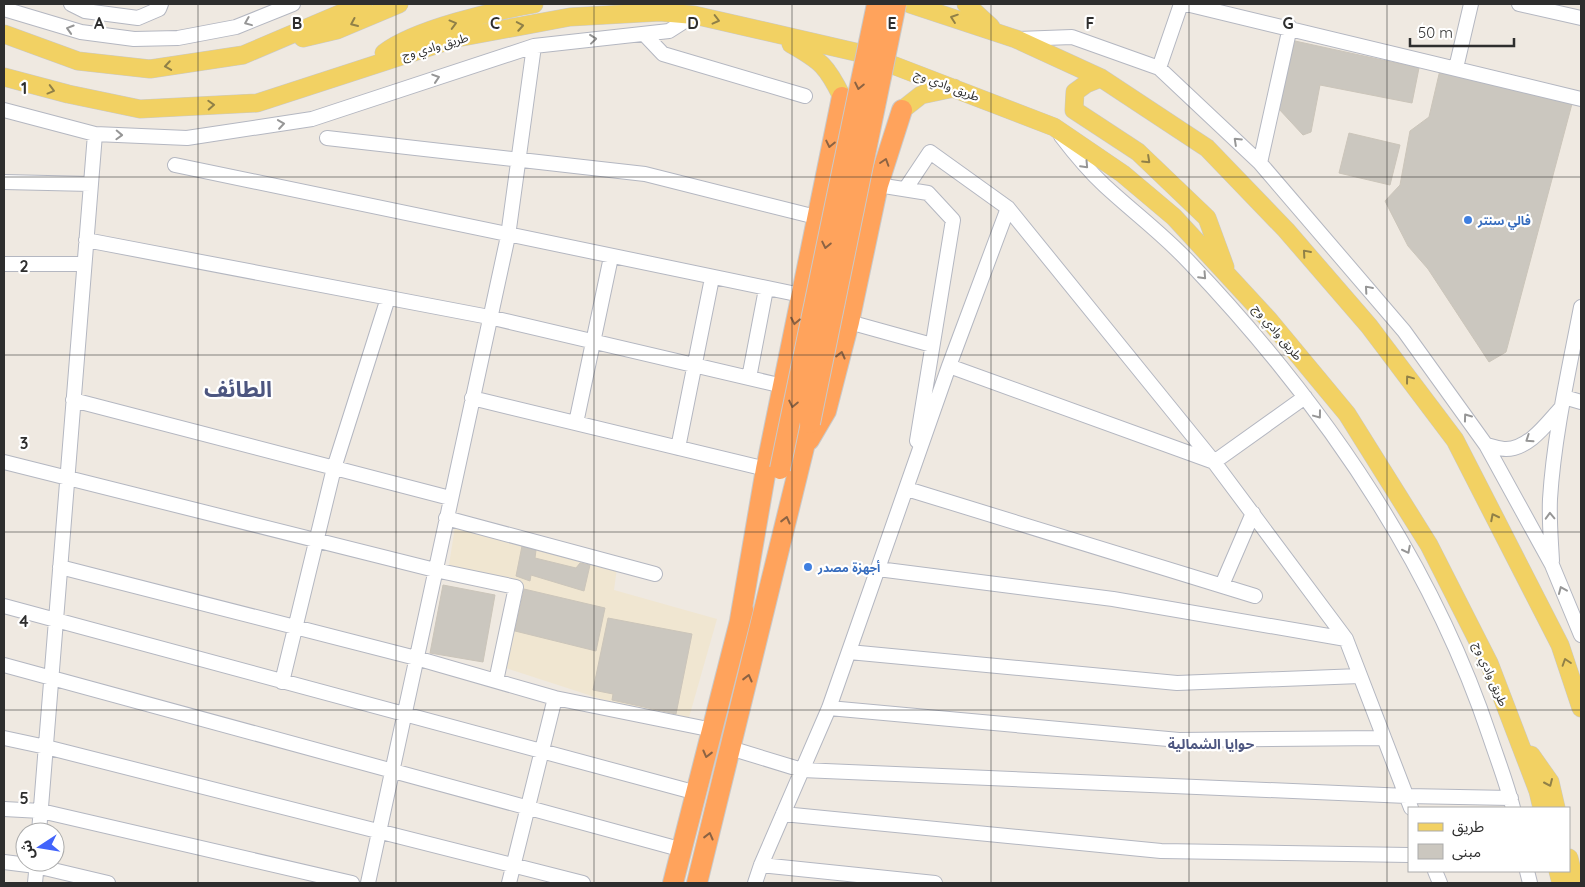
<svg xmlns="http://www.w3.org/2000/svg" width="1585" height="887" viewBox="0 0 1585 887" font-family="Quicksand,'Noto Sans Arabic',sans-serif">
  <rect width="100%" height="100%" fill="#efe9e1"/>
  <path fill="#f0e6d1" d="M455 527 617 568 614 590 717 619 688 721 601 699 506 668 521 584 449 565Z"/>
  <path fill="#cbc7bf" stroke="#cbc5ba" d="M1295 41 1419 68 1412 103 1320 85 1311 132 1303 135 1278 108Z
    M1440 70 1573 100 1506 352 1489 362 1428 269 1408 246 1385 201 1400 185 1410 131 1429 117Z
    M1349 133 1400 145 1390 185 1339 173Z
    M522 546 536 550 535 558 576 568 580 563 590 565 584 591 531 575 530 581 516 576Z
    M443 585 495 595 483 662 430 653Z
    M524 589 605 608 596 651 515 631Z
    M608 618 692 634 676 714 612 700 613 694 593 690Z"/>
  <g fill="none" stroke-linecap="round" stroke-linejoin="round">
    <defs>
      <path id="minor" d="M71 4 85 11 138 18 159 9 161 4
        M1186 4 1581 99
        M1519 4 1581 18
        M4 9 81 32 134 39 178 38 236 27 293 4
        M644 34 663 54 805 96
        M1018 39 1072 37 1159 68 1260 163 1404 331 1486 445 1552 565 1581 635
        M1159 68 1181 4
        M1456 68 1471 4
        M4 110 95 134 187 138 312 119 534 46 669 31 694 15
        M1061 136C1074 153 1088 170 1104 185 1133 212 1163 234 1190 263 1320 400 1430 557 1490 737 1498 761 1507 784 1513 808
        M327 138 645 174 816 217
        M1260 163 1290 27
        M175 165 801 295
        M4 182 91 184
        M878 185 928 193 953 220 917 441
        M906 188 930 152 1008 208 1214 462 1346 639 1411 808
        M86 240 489 317 783 386
        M4 264H84
        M849 322 932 345
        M949 366 1214 462 1305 397
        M749 378 766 289
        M1564 397 1581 402
        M472 398 766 469
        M73 400 450 498
        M576 423 611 257
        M1486 445C1492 446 1500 449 1506 449 1529 449 1547 423 1561 408
        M678 448 712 278
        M4 462 435 570 516 587 496 681
        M907 489 1255 596
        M446 518 655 574
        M1552 561C1551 541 1549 520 1550 499 1554 435 1569 370 1581 307
        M60 567 416 658 555 698 713 730
        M878 569 1113 599 1346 639
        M1222 585 1253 513
        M4 606 697 793
        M849 652 1177 683 1360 676
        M4 665 683 850
        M282 682 334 468 388 298
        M829 708 1179 740 1384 738
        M4 738 46 747 583 883
        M730 748 802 770 1407 796 1511 798
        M4 809 41 811 352 883
        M783 814 1161 851 1409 855
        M39 832 95 134
        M4 862 36 866 108 883
        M761 865 935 883
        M1435 871 1440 883
        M1527 871 1530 883
        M35 883 37 862
        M368 883 508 236 534 46
        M509 883 555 698
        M755 883 761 865 829 708 949 366 1008 208"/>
      <path id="major" d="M910 4 1016 39 1101 78 1207 148 1286 230 1369 326 1455 440 1560 645 1581 708
        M966 4 991 27
        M4 34 78 61 150 69 243 55 363 4
        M303 38 337 30 399 4
        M791 44C821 61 827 66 842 97
        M384 53C415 29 494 11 534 4
        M4 77 68 94 140 109 257 103 457 38 570 17 660 12 694 15 864 54 1054 127 1123 174 1174 217 1269 320 1347 414 1429 545 1489 663 1538 791 1542 808
        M1101 78 1086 84 1075 92 1074 110 1138 152 1207 218 1225 267
        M902 110 921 95 954 88
        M1531 755 1550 782 1556 808
        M1569 858 1575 883
        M1558 871 1561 883"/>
      <path id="highway" d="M809 440 826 411 849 322 878 185 902 110
        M740 620 766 469 842 97
        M673 883 743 609
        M697 883 810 423"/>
    </defs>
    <use href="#minor" stroke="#b4b7c1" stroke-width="16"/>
    <use href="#major" stroke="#c9c9c9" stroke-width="19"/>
    <use href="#highway" stroke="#c9c9c9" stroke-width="22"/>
    <use href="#minor" stroke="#fff" stroke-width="14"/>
    <use href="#major" stroke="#f2d163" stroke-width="18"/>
    <use href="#highway" stroke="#ffa35c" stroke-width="20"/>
    <defs>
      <path id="highway-bridge" d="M810 423 896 4
        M780 469 877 4"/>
    </defs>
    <use href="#highway-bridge" stroke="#c9c9c9" stroke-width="22" stroke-linecap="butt"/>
    <use href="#highway-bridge" stroke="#ffa35c" stroke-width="20"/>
  </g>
  <defs><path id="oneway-chevron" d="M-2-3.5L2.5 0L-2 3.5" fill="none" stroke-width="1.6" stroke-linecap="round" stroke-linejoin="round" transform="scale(1.25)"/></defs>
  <g stroke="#908048">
    <use href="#oneway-chevron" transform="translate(954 18) rotate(-161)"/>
    <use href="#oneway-chevron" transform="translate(716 20) rotate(14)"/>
    <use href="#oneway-chevron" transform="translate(354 23) rotate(156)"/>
    <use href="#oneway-chevron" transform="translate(453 24) rotate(-15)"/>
    <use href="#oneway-chevron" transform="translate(520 26) rotate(-10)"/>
    <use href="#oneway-chevron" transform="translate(168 66) rotate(171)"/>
    <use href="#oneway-chevron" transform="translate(51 90) rotate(15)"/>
    <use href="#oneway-chevron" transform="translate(211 105) rotate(-3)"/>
    <use href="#oneway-chevron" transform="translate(1147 160) rotate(43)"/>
    <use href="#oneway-chevron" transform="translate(1306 253) rotate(-131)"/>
    <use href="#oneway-chevron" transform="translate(1409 379) rotate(-127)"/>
    <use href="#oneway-chevron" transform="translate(1494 517) rotate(-117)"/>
    <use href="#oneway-chevron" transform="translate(1566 662) rotate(-108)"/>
    <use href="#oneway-chevron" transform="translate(1549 783) rotate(66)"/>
  </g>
  <g stroke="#969696">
    <use href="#oneway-chevron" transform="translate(248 22) rotate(158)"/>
    <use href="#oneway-chevron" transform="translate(70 29) rotate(-163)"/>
    <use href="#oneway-chevron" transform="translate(593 39) rotate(-6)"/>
    <use href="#oneway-chevron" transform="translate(436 78) rotate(-18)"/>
    <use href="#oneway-chevron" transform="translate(281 124) rotate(-8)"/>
    <use href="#oneway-chevron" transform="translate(119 135) rotate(2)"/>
    <use href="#oneway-chevron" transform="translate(1237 141) rotate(-137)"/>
    <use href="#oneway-chevron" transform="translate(1085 165) rotate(47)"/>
    <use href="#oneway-chevron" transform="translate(1203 276) rotate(47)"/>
    <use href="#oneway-chevron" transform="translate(1368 289) rotate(-131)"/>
    <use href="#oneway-chevron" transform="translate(1318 415) rotate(53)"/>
    <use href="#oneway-chevron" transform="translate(1467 417) rotate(-126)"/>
    <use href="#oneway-chevron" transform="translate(1529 439) rotate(146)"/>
    <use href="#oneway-chevron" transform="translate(1550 516) rotate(-92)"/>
    <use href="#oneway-chevron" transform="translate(1407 550) rotate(63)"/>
    <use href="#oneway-chevron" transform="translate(1562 590) rotate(-113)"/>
  </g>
  <g stroke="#8c6343">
    <use href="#oneway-chevron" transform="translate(859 86) rotate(102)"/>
    <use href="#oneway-chevron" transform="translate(830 144) rotate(102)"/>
    <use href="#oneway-chevron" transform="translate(885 162) rotate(-72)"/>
    <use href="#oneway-chevron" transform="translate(826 245) rotate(102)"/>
    <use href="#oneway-chevron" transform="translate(795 321) rotate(101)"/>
    <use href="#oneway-chevron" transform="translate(841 355) rotate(-76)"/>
    <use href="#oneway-chevron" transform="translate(793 404) rotate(102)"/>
    <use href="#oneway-chevron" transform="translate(786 520) rotate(-76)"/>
    <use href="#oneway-chevron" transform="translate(748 678) rotate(-76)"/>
    <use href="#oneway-chevron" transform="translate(707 754) rotate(104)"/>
    <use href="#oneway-chevron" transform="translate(709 836) rotate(-76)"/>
  </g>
  <path fill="none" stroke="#2e2e2e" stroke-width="1" stroke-opacity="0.55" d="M198 4V883M396 4V883M594 4V883M792 4V883M991 4V883M1189 4V883M1387 4V883M4 177H1581M4 355H1581M4 532H1581M4 710H1581"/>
  <g fill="#3f7fe0" stroke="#fff" stroke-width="2">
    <circle cx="1468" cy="220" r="5"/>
    <circle cx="808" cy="567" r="5"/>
  </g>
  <g text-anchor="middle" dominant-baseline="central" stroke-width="4.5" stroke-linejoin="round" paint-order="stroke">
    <g font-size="12" fill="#2e2e2e" stroke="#fff">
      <text transform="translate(435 46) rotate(-16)">طريق وادي وج</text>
      <text transform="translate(947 85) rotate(21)">طريق وادي وج</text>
      <text transform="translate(1278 332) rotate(50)">طريق وادي وج</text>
      <text transform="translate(1491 674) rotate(67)">طريق وادي وج</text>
    </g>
    <g font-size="12" font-weight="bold" fill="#366cbe" stroke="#fff" text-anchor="start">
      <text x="1478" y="220">فالي سنتر</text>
      <text x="818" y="567">أجهزة مصدر</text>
    </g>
    <g font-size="14" font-weight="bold" fill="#4d5680" stroke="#fff">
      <text x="1211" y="744">حوايا الشمالية</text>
    </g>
    <g font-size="22" font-weight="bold" fill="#4d5680" stroke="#fff">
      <text x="238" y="389">الطائف</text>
    </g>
  </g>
  <g font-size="16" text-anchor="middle" font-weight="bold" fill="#2e2e2e" stroke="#fff" stroke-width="4.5" stroke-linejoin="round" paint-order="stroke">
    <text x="99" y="29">A</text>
    <text x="297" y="29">B</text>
    <text x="495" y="29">C</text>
    <text x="693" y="29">D</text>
    <text x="892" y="29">E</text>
    <text x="1090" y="29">F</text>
    <text x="1288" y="29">G</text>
    <text x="24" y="94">1</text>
    <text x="24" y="272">2</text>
    <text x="24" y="449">3</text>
    <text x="24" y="627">4</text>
    <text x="24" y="804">5</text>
  </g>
  <rect width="1585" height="887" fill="none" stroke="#2e2e2e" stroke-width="10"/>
  <rect x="1408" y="807" width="162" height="65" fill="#ffffff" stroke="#ababab"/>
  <rect x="1418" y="823" width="25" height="8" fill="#f2d163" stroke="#ababab"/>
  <text x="1452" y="832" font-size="15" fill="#2e2e2e">طريق</text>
  <rect x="1418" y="844" width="25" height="15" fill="#cbc7bf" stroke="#ababab"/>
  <text x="1452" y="857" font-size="15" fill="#2e2e2e">مبنى</text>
  <g transform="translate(40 847) rotate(258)"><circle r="24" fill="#ffffff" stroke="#ababab"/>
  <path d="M0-4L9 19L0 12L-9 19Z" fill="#4264fb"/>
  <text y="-8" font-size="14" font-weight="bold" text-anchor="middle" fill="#2e2e2e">ش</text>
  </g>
  <path d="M1410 38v8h104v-8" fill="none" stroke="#2e2e2e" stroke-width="2.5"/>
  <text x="1418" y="38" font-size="15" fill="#2e2e2e" stroke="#ffffff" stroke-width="4" paint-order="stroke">50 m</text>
</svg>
